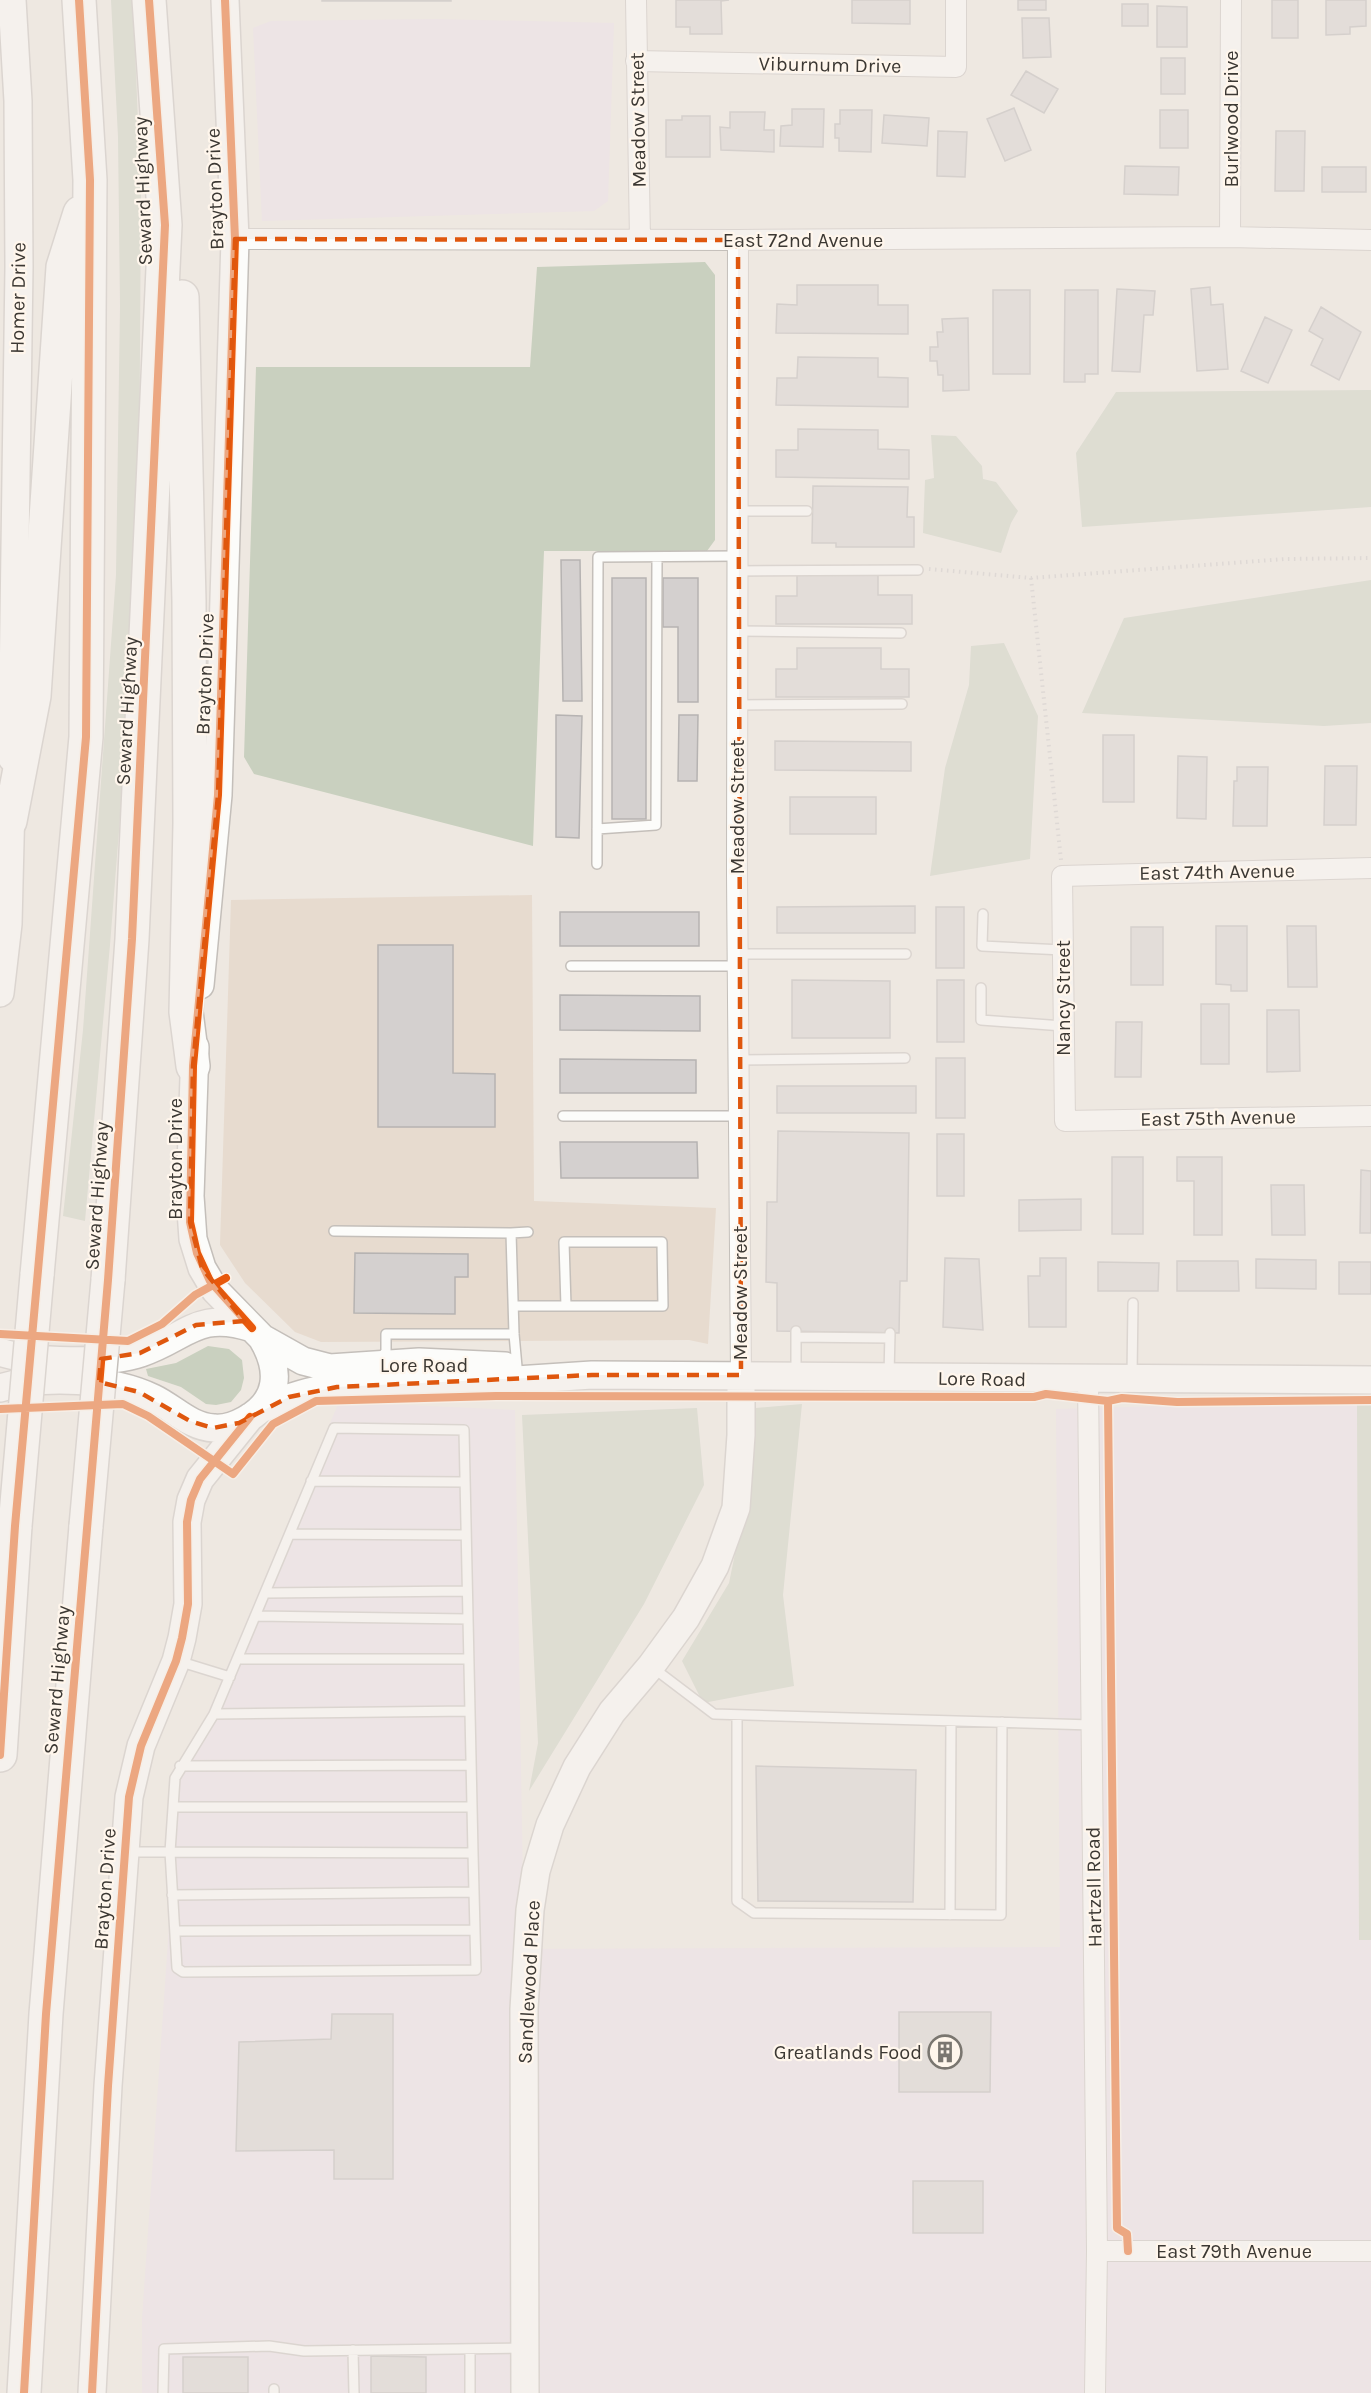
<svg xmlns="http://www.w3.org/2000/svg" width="1371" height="2393" viewBox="0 0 1371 2393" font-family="Karla,sans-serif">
  <rect width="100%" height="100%" fill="#eee8e1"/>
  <path fill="#e7dbcf" d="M532 895 534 1201 716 1208 708 1344 689 1340 321 1342 295 1332 245 1283 220 1245 231 900Z"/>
  <path fill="#ebe0e8" d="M436 19 614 23 608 201 594 211 262 221 253 28 271 21Z
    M1357 1401 1359 1939 1371 1940V2393H142V2319L179 1781 339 1402 515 1410 524 1949 1060 1947 1056 1409Z"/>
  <path fill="#c9d0bf" d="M111 0H133L141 195 139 500 127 729 110 945 85 1221 63 1216 83 1030 116 575 120 306 118 137Z
    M705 262 715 275V540L707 551H544L533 846 254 774 244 757 256 367H530L537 267Z
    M1371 390V507L1082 527 1076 453 1116 392Z
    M931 435 956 436 982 466 983 479 996 482 1018 511 1011 523 1001 553 923 533 925 480 934 478Z
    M1371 580V723L1324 726 1082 713 1124 618Z
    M1004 643 1038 716 1030 859 930 876 945 768 969 685 971 646Z
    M208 1346 229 1349 242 1360 244 1378 241 1390 231 1402 216 1405 206 1404 181 1387 148 1376 146 1369 176 1363Z
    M1357 1401H1371V1940H1359Z
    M802 1404 783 1595 794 1686 703 1703 682 1661 729 1583 739 1534 750 1510 751 1459 756 1408Z
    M697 1408 704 1485 644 1604 529 1791 538 1743 522 1415Z"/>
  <path fill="#d4d0cf" stroke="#b6b3b2" stroke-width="1.5" d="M451 0V1H322V0Z
    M676 0H729L721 1 722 34H690V27H676Z
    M852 0H910V24L852 23Z
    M1018 0H1046V10H1018Z
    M1272 0H1298V38H1272Z
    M1326 0H1366V26L1350 27V34L1326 35Z
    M1122 4H1148V26H1122Z
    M1157 6 1187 7V47H1157Z
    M1022 18H1049L1051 57 1023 58Z
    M1161 58H1185V94H1161Z
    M1026 71 1058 89 1044 113 1011 95Z
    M1014 108 1031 150 1005 161 987 119Z
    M792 109H824L823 147 780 146 781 126 792 125Z
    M840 110H872L871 152 839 151V138H835V124H840Z
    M1160 110H1188V148H1160Z
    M730 112H765L764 130H774V152L721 150 720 127 730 128Z
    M884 115 929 118 927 146 882 143Z
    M682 116H710V157H666V120H682Z
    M938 131 967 132 965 177 937 176Z
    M1276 131H1305L1304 191H1275Z
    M1125 166 1179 167 1178 195 1124 194Z
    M1322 167H1366V192H1322Z
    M797 285H878V305H908V334L776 333 777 304 797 305Z
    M1210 287 1211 305 1223 304 1228 369 1197 371 1191 289Z
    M1117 289 1155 291 1153 315H1144L1140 372 1112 371Z
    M993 290H1030V374H993Z
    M1065 290H1098V374H1085V382H1064Z
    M1321 307 1361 332 1339 380 1311 365 1323 339 1309 331Z
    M1265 317 1292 330 1268 383 1241 371Z
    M968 318 969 390 943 391V375H938L937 361H930V347H938L937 332H943L942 319Z
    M798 357 878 358V377L908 378V407L776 405 777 378H797Z
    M798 429 878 430V449L909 450V479L776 477V450H798Z
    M813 486 908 487 907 517H914V547H836V543H812Z
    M561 560H580L582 701H563Z
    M797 575H878V595H912V624H776V596H797Z
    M612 578H646V819H612Z
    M663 578H698V702H678V627H663Z
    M797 648H881V669H909V697H776V669H797Z
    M556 715 582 716 579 838 556 837Z
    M679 715H698L697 781H678Z
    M1103 735H1134V802H1103Z
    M775 741 911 742V771L775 770Z
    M1178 756 1207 757 1206 819 1177 818Z
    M1325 766H1357L1356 825H1324Z
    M1237 767H1268L1267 826H1233L1234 781H1237Z
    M790 797H876V834H790Z
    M915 906V933H777V907Z
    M936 907H964V968H936Z
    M560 912H699V946H560Z
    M1216 926H1247V991H1231V985L1216 984Z
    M1287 926H1316L1317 987H1288Z
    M1131 927H1163V985H1131Z
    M378 945H453V1073L495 1074V1127H378Z
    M792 980 890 981V1038H792Z
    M937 980H964V1042H937Z
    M560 995 700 996V1031L560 1030Z
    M1201 1004H1229V1064H1201Z
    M1267 1010H1299L1300 1071 1267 1072Z
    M1116 1022H1142L1141 1077H1115Z
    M936 1058H965V1118H936Z
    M560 1059 696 1060V1093H560Z
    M777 1086H916V1113H777Z
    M778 1131 909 1133 907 1281H900L899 1333 777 1331V1283L766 1282 767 1202H777Z
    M937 1134H964V1196H937Z
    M560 1142H697L698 1178H561Z
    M1112 1157H1143V1234H1112Z
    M1177 1157H1222V1235H1194V1181H1177Z
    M1361 1170 1371 1171V1233H1360Z
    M1271 1185H1304L1305 1235H1272Z
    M1081 1199V1230L1019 1231V1200Z
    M355 1253 468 1254V1277H455V1314L354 1313Z
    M945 1258 979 1259 983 1330 943 1327Z
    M1040 1258H1066V1327H1029L1028 1276H1040Z
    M1256 1259 1316 1260V1289L1256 1288Z
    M1177 1261H1238L1239 1291H1177Z
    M1098 1262 1159 1263 1158 1291H1098Z
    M1339 1262H1371V1294H1339Z
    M756 1766 916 1770 913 1902 758 1901Z
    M899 2012H991L990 2092H899Z
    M332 2014H393V2179H334V2150L236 2151 239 2042 331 2039Z
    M913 2181H983V2233H913Z
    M371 2356 426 2357V2393H371Z
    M183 2357H248V2393H183Z"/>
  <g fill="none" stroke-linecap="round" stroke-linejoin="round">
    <defs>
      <path id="lane" d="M738 511H807
        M737 571 918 570
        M737 631 901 633
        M737 705 902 704
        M597 829 656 825 657 557
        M597 864 598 557 737 556
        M983 914 982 946 1063 950
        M737 954H906
        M571 966H737
        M981 988V1020L1063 1026
        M738 1060 905 1058
        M563 1116H739
        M334 1231 511 1233
        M514 1306H663L662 1242H564L566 1306
        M796 1331V1374
        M796 1337 890 1338
        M379 1361 386 1351V1334H514
        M517 1367 514 1334 511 1233 528 1232
        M889 1375 890 1333
        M1132 1375 1133 1303
        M311 1481 465 1482
        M291 1534 466 1535
        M265 1593 467 1591
        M255 1616 468 1619
        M237 1659H469
        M178 1661 230 1677
        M652 1667 714 1714 1092 1725
        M214 1714 470 1711
        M737 1715V1901L754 1913 1001 1915 1002 1722
        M180 1766 471 1765
        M173 1807H472
        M126 1852H170L473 1853 464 1430 334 1428 214 1714 175 1778 170 1852 177 1968 183 1972 476 1970 473 1853
        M172 1895 474 1892
        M950 1915 951 1721
        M175 1931 475 1930
        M353 2350 354 2393
        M470 2350V2393
        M163 2393 164 2349 269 2346 304 2351 523 2348
        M274 2393V2389"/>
      <path id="street" d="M636 0 640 240
        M636 61 956 67V0
        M1230 237 1231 0
        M235 239 738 240 1230 237 1371 240
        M738 240 737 875 741 1375
        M1371 868 1062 876 1065 1121 1371 1116
        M1088 1380 1097 2251 1095 2393
        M1097 2251H1371"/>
      <path id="secondary" d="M12 758 19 267 18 101 12 0
        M200 985 218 795 235 239 225 0
        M0 993 8 924 11 802
        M262 1338 303 1361 330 1368 419 1362 505 1366
        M0 1352C32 1363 109 1364 141 1353 186 1338 197 1310 252 1328
        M0 1388C43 1375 113 1378 153 1398 174 1408 190 1427 214 1428 225 1429 236 1425 245 1420 280 1401 281 1370 262 1338L215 1290 202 1268 193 1239 190 1196 195 1047
        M261 1409C286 1398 309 1390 337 1387L486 1382 592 1375 1371 1380
        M92 2393 108 2086 129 1797 141 1746 176 1661 182 1638 188 1604 187 1522 191 1500 200 1479 250 1417
        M525 2393 524 2009 530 1910 536 1871 550 1825 577 1767 612 1712 651 1666 686 1618 715 1566 736 1508 741 1435V1375"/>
      <path id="highway" d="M182 297 189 601 190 823 186 1012 193 1066
        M10 821 34 696 63 267 80 213
        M37 1275 86 737 90 180 79 0
        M108 1280 132 939 165 225 149 0
        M0 1755 15 1526
        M24 2393 46 2014 86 1526"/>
    </defs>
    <use href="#lane" stroke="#c4bfba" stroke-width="12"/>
    <use href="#street" stroke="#c4bfba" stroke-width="22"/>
    <use href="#secondary" stroke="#c4bfba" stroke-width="30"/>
    <use href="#highway" stroke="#c4bfba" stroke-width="36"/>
    <path stroke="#cbc8c6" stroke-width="4" stroke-dasharray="1.5 4.5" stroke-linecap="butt" d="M929 569 1031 578 1285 559 1371 558
      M1031 578 1061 860"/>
    <use href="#lane" stroke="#fcfcfa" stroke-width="9"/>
    <use href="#street" stroke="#fcfcfa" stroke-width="20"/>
    <use href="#secondary" stroke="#fcfcfa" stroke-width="27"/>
    <use href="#highway" stroke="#fcfcfa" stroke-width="33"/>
    <defs>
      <path id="highway-bridge" d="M15 1526 37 1275
        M86 1526 108 1280"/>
    </defs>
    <use href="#highway-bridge" stroke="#c4bfba" stroke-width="36" stroke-linecap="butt"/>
    <use href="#highway-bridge" stroke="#fcfcfa" stroke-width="33"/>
    <defs>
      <path id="cycleway" d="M225 0 235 239 218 795 193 1066 190 1222 197 1253 210 1281 252 1328
        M0 1334 128 1341 162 1324 195 1295 226 1278
        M1108 1401 1117 2228 1127 2234 1128 2251
        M0 1409 123 1404 148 1416 233 1474 273 1424 316 1401 496 1396 1034 1397 1046 1394 1108 1401 1122 1398 1177 1402 1371 1400
        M0 1755 15 1526 86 737 90 180 79 0
        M24 2393 46 2014 108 1280 132 939 165 225 149 0
        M92 2393 108 2086 129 1797 141 1746 176 1661 182 1638 188 1604 187 1522 191 1500 200 1479 250 1417"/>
    </defs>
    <use href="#cycleway" stroke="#fff6ec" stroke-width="11"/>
    <use href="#cycleway" stroke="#e8590c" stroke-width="8"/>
  </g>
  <path d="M0 0H1371V2393H0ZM235 239 738 240 741 1375H592L337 1387 289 1397 239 1423 213 1428 190 1421 139 1392 99 1382 101 1359 140 1353 196 1325 244 1321 202 1268 190 1222 193 1066 218 795Z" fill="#eee8e1" fill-opacity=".55" fill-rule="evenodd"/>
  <path fill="none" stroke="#df570e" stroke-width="4.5" stroke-dasharray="12 8" stroke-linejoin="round" d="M235 239 738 240 741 1375H592L337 1387 289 1397 239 1423 213 1428 190 1421 139 1392 99 1382 101 1359 140 1353 196 1325 244 1321 202 1268 190 1222 193 1066 218 795Z"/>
  <defs>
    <symbol id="building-ring" viewBox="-11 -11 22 22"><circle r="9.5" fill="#fff6ec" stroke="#7a7670" stroke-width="1.5"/><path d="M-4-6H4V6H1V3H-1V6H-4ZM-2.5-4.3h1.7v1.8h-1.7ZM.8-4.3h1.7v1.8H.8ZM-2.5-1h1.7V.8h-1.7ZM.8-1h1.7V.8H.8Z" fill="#7a7670"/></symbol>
  </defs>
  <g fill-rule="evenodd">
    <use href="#building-ring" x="926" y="2033" width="38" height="38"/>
  </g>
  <g text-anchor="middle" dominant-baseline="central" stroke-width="4.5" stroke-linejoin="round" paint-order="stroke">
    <g font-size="20" fill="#3c3833" stroke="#fff6ec">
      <text transform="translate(830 65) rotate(1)">Viburnum Drive</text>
      <text transform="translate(1231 119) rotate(-90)">Burlwood Drive</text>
      <text transform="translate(638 120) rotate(-91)">Meadow Street</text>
      <text transform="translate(215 189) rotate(-92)">Brayton Drive</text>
      <text transform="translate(143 191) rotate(-92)">Seward Highway</text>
      <text x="803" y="240">East 72nd Avenue</text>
      <text transform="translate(18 298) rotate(-89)">Homer Drive</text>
      <text transform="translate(205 674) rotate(-88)">Brayton Drive</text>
      <text transform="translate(127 711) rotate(-87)">Seward Highway</text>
      <text transform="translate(737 807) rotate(-90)">Meadow Street</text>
      <text transform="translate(1217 872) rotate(-1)">East 74th Avenue</text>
      <text transform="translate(1063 998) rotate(-90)">Nancy Street</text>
      <text transform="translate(1218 1118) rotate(-1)">East 75th Avenue</text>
      <text transform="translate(175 1159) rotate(-90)">Brayton Drive</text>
      <text transform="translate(97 1196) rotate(-86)">Seward Highway</text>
      <text transform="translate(740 1293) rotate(-90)">Meadow Street</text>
      <text x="424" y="1365">Lore Road</text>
      <text transform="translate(982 1379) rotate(1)">Lore Road</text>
      <text transform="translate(57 1680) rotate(-85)">Seward Highway</text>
      <text transform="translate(1094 1887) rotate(-91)">Hartzell Road</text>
      <text transform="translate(105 1889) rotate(-86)">Brayton Drive</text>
      <text transform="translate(529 1982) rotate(-87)">Sandlewood Place</text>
      <text x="1234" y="2251">East 79th Avenue</text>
    </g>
    <g font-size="20" fill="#3c3833" stroke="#fff6ec" text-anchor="end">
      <text x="922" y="2052">Greatlands Food</text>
    </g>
  </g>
</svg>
